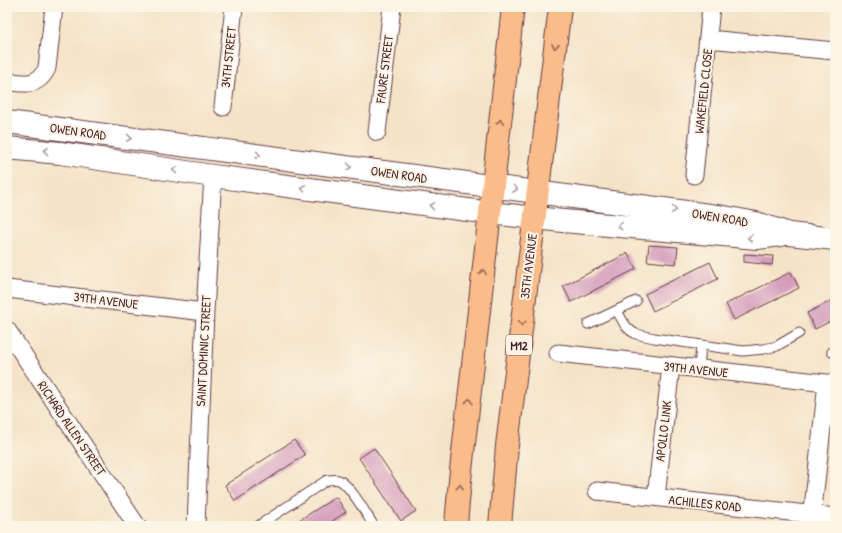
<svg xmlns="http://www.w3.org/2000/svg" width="842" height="533" viewBox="0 0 842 533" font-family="'Patrick Hand',sans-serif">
  <rect width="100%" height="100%" fill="#fcf5e5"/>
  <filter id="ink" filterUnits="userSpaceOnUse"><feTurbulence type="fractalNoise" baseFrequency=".025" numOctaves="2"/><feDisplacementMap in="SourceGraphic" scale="8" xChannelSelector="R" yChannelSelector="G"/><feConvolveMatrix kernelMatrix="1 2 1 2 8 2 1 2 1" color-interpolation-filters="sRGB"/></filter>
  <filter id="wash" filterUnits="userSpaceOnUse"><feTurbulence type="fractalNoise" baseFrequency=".012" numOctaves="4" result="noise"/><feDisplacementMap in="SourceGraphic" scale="16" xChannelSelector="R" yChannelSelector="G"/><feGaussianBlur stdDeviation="0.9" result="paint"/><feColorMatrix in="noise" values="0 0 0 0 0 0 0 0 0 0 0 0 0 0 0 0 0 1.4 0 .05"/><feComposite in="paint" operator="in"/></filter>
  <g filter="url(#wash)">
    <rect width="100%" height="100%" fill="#f4e3c7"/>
    <g id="blocks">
      <path fill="#d49cbc" d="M649 245 678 247 676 264 647 261Z
        M628 253 636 269 571 302 563 286Z
        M744 254 773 256 772 265 744 262Z
        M710 262 718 279 653 311 645 294Z
        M791 272 799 288 734 320 726 304Z
        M835 299V319L815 329 807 313Z
        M294 440 305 455 235 501 225 485Z
        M374 448 416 511 401 521 359 458Z
        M336 497 346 512 325 526H290Z"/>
    </g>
  </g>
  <g filter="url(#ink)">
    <use href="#blocks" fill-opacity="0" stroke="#643c42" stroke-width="1"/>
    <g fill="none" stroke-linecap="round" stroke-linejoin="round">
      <defs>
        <path id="service" d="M617 311 625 325 631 331 636 334 654 338 743 351 764 349 777 346 799 333
          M588 324 636 301
          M832 352 835 351
          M699 369 701 345
          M258 526 327 480C331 480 335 479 339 480 350 485 365 512 372 523"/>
        <path id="minor" d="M708 39 835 51
          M7 81C25 84 38 87 47 68L54 7
          M223 107 234 7
          M377 132 392 7
          M694 175 711 7
          M7 289 205 312
          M7 330 137 526
          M558 353 835 384
          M597 491 835 517
          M656 497 671 366
          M196 526 205 312 213 176
          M811 526 827 383"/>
        <path id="tertiary" d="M7 122 724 217 756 223 789 234 835 239
          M7 148 60 153 213 176 490 213 563 221 757 238 781 235"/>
        <path id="primary" d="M456 526C460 469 468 412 474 355 487 239 500 123 513 7
          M500 526 507 446 560 7"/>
      </defs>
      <use href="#service" stroke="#643c42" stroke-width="11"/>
      <use href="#minor" stroke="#643c42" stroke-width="19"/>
      <use href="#tertiary" stroke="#643c42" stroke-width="24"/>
      <use href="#primary" stroke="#643c42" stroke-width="24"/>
      <use href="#service" stroke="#fff" stroke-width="9"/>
      <use href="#minor" stroke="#fff" stroke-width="17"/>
      <use href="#tertiary" stroke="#fff" stroke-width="22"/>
      <use href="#primary" stroke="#f9bc8a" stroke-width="22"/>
    </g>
    <defs><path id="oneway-chevron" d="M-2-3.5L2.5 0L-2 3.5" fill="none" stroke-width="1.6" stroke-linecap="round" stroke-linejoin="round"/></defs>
    <g stroke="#996656">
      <use href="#oneway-chevron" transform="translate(555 46) rotate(97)"/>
      <use href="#oneway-chevron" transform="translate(500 122) rotate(-84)"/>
      <use href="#oneway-chevron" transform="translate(483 272) rotate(-84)"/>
      <use href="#oneway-chevron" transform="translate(522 323) rotate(97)"/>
      <use href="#oneway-chevron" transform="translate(469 401) rotate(-84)"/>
      <use href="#oneway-chevron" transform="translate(460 487) rotate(-84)"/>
    </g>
    <g stroke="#ae9aa0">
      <use href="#oneway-chevron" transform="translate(129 138) rotate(8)"/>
      <use href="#oneway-chevron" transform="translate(46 151) rotate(-175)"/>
      <use href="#oneway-chevron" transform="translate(258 155) rotate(8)"/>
      <use href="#oneway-chevron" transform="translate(349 167) rotate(8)"/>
      <use href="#oneway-chevron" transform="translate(175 170) rotate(-171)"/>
      <use href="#oneway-chevron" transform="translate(303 188) rotate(-172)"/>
      <use href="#oneway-chevron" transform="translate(515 189) rotate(7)"/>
      <use href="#oneway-chevron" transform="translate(432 206) rotate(-172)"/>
      <use href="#oneway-chevron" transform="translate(674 210) rotate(8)"/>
      <use href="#oneway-chevron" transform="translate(620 226) rotate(-175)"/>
      <use href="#oneway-chevron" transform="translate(750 238) rotate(-176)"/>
    </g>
  </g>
  <g text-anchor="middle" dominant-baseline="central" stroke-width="4" stroke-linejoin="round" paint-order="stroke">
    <rect fill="#fcf5e5" stroke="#7f5f63" stroke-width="1" x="506" y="335" width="26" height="20" rx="3"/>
    <g font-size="12" font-weight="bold" fill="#4a1f2b">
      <text x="519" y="345">M12</text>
    </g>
    <g font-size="13" fill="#4a1f2b" stroke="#fcf5e5">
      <text transform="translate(228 57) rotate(-84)">34TH STREET</text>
      <text transform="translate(384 69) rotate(-83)">FAURE STREET</text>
      <text transform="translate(703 91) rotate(-84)">WAKEFIELD CLOSE</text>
      <text transform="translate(78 131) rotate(8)">OWEN ROAD</text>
      <text transform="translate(399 174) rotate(8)">OWEN ROAD</text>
      <text transform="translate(720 217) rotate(9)">OWEN ROAD</text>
      <text transform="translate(528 266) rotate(-83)">35TH AVENUE</text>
      <text transform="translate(106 300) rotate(7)">39TH AVENUE</text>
      <text transform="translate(203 351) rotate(-87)">SAINT DOMINIC STREET</text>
      <text transform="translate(696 369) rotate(6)">39TH AVENUE</text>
      <text transform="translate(72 428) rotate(56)">RICHARD ALLEN STREET</text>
      <text transform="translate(663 431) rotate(-83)">APOLLO LINK</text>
      <text transform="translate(705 503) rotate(6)">ACHILLES ROAD</text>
    </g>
  </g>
  <rect width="842" height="533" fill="none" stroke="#fcf5e5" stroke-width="24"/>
</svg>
